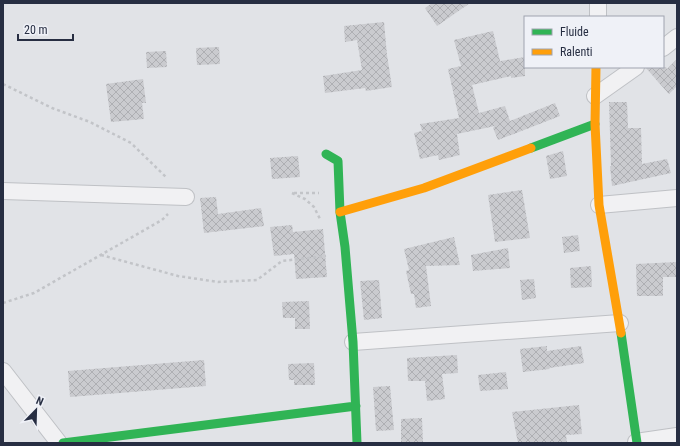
<svg xmlns="http://www.w3.org/2000/svg" width="680" height="446" viewBox="0 0 680 446" font-family="'Roboto Condensed',sans-serif">
  <defs>
    <pattern id="building-cross-hatch" width="8" height="8" patternUnits="userSpaceOnUse"><rect width="8" height="8" fill="#cacbcf"/><path d="M0 0l8 8M0 8l8-8" fill="none" stroke="#aeafb3"/></pattern>
  </defs>
  <rect width="100%" height="100%" fill="#e1e3e7"/>
  <path fill="url(#building-cross-hatch)" d="M432 3H470L437 26 425 8Z
    M384 22 387 55 392 87 366 91 365 88 325 93 323 76 362 70 357 40 345 42 344 26Z
    M493 31 500 61 525 57V76L511 78V76L472 85 479 113 505 106 510 121 555 103 560 116 498 140 493 128 495 126 457 134 460 155 439 160 438 155 420 159 414 133 422 131 420 124 459 118 448 69 461 66 454 40Z
    M219 47 220 64 197 65 196 48Z
    M166 51 167 67 147 68 146 52Z
    M677 59V86L669 94 645 67H666L667 69Z
    M143 79 146 103H142L144 119 111 122 106 84Z
    M609 102H627L628 128H641L642 164 667 159 671 173 612 186 610 166H611Z
    M563 151 567 176 550 179 546 156Z
    M298 156 300 177 272 179 270 158Z
    M522 190 530 238 495 242 488 195Z
    M216 197 218 214 261 208 264 226 204 233 200 198Z
    M292 225 293 232 323 229 327 277 296 279 294 254 274 256 270 227Z
    M578 235 580 251 564 253 562 237Z
    M454 237 460 265 426 266 431 306 416 308 414 294H411L406 271 409 270 404 249Z
    M508 248 510 268 473 271 471 255Z
    M677 262V277H663V296H637L636 264Z
    M591 266 592 287 571 288 570 268Z
    M534 279 536 298 522 300 520 280Z
    M379 280 382 318 364 320 360 281Z
    M309 301 310 329H295V318H283L282 302Z
    M547 346V351L581 346 584 363 549 368 550 369 523 372 520 349Z
    M457 355 458 373 442 374 445 399 427 401 425 381H408L407 358Z
    M204 360 206 386 70 397 68 371Z
    M314 363 315 385H294V380H289L288 364Z
    M506 372 508 389 480 391 478 375Z
    M390 386 394 430 376 431 373 387Z
    M579 405 582 434 566 435 567 443H518L512 412Z
    M422 418 423 443H401V419Z"/>
  <g fill="none" stroke-linecap="round" stroke-linejoin="round">
    <defs>
      <path id="street" d="M598 17V3
        M663 48 677 37
        M595 96 636 67
        M3 191 186 197
        M599 205 677 198
        M353 342 620 323
        M3 371 59 443
        M636 442 677 436"/>
    </defs>
    <use href="#street" stroke="#bfc1c5" stroke-width="18"/>
    <path stroke="#c2c4c8" stroke-width="2.5" stroke-dasharray="3 3" stroke-linecap="butt" d="M3 84 52 108 90 122 131 143 167 178
      M292 193 305 199 314 207 320 219
      M294 193H319
      M101 255 178 276 218 282 257 280 282 261 326 256
      M3 303 34 293 162 220 168 214"/>
    <use href="#street" stroke="#f1f1f3" stroke-width="16"/>
    <path stroke="#30b455" stroke-width="9" d="M531 148 595 124
      M326 154 338 161 340 212 345 247 353 342 357 443
      M621 333 637 443
      M63 443 356 406"/>
    <path stroke="#ff9f0a" stroke-width="9" d="M596 67 595 124 599 205 621 333
      M340 212 424 188 531 148"/>
  </g>
  <rect width="680" height="446" fill="none" stroke="#272e42" stroke-width="8"/>
  <rect x="524" y="16" width="140" height="52" fill="#eff1f7" stroke="#9fa3af"/>
  <rect x="532" y="29" width="20" height="6" fill="#30b455" stroke="#9fa3af"/>
  <text x="560" y="36" font-size="12" fill="#272e42">Fluide</text>
  <rect x="532" y="49" width="20" height="6" fill="#ff9f0a" stroke="#9fa3af"/>
  <text x="560" y="56" font-size="12" fill="#272e42">Ralenti</text>
  <g transform="translate(36 410) rotate(23)" stroke="#eff1f7" stroke-width="3" paint-order="stroke">
  <path d="M0-3L7 15L0 10L-7 15Z" fill="#272e42"/>
  <text y="-6" font-size="11" font-weight="bold" text-anchor="middle" fill="#272e42">N</text>
  </g>
  <path d="M18 34v6h55v-6" fill="none" stroke="#272e42" stroke-width="2"/>
  <text x="24" y="34" font-size="12" fill="#272e42" stroke="#eff1f7" stroke-width="3" paint-order="stroke">20 m</text>
</svg>
